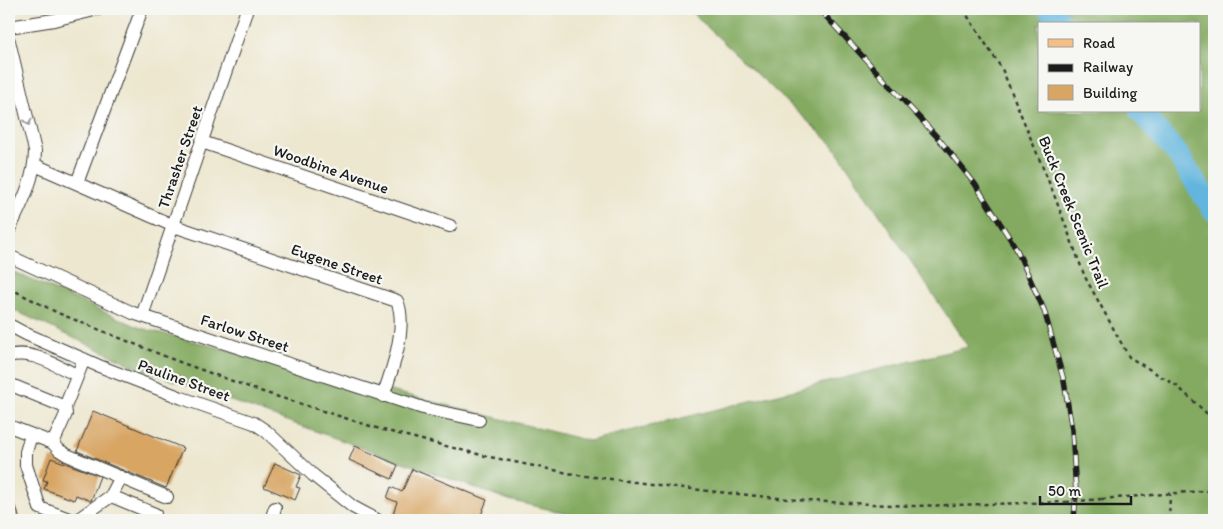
<svg xmlns="http://www.w3.org/2000/svg" width="1223" height="529" viewBox="0 0 1223 529" font-family="Itim,sans-serif">
  <rect width="100%" height="100%" fill="#f6f6f2"/>
  <filter id="ink" filterUnits="userSpaceOnUse"><feTurbulence type="fractalNoise" baseFrequency=".02" numOctaves="2"/><feDisplacementMap in="SourceGraphic" scale="10" xChannelSelector="R" yChannelSelector="G"/><feConvolveMatrix kernelMatrix="1 2 1 2 8 2 1 2 1" color-interpolation-filters="sRGB"/></filter>
  <filter id="wash" filterUnits="userSpaceOnUse"><feTurbulence type="fractalNoise" baseFrequency=".0096" numOctaves="4" result="noise"/><feDisplacementMap in="SourceGraphic" scale="20" xChannelSelector="R" yChannelSelector="G"/><feGaussianBlur stdDeviation="1.12" result="paint"/><feColorMatrix in="noise" values="0 0 0 0 0 0 0 0 0 0 0 0 0 0 0 0 0 1.4 0 .05"/><feComposite in="paint" operator="in"/></filter>
  <g filter="url(#wash)">
    <rect width="100%" height="100%" fill="#ede7cf"/>
    <path fill="#83aa60" stroke="#50633e" fill-rule="evenodd" d="M688 9H1214V520H594L509 500 141 369 9 308V270L141 328 589 441 968 347 833 145ZM1039 24H1199V111H1039Z"/>
    <g fill="none" stroke-linecap="round" stroke-linejoin="round">
      <path stroke="#62b5de" stroke-width="22" d="M1049 9 1063 24
        M1140 111 1176 152 1214 211"/>
    </g>
    <g id="blocks">
      <path fill="#d8a564" d="M93 411 183 448 166 488 77 451Z
        M355 446 398 465 392 479 349 460Z
        M51 458 100 476 91 501 76 495 74 500 44 489 47 481 43 480Z
        M275 463 301 475 296 487 300 488 295 500 264 487Z
        M412 469 487 500 479 520H408L393 514 397 502 387 498 391 487 402 492Z"/>
    </g>
  </g>
  <g filter="url(#ink)">
    <use href="#blocks" fill-opacity="0" stroke="#3b3a37" stroke-width="1"/>
    <g fill="none" stroke-linecap="round" stroke-linejoin="round">
      <defs>
        <path id="minor" d="M9 27 54 20 98 9
          M9 41 35 151C35 179 21 205 9 230
          M202 142 450 226
          M35 165 174 226 397 301C408 326 392 371 383 396
          M77 183 142 9
          M9 256 133 313 423 408 479 420
          M142 316 247 9
          M9 325 26 334 99 366 182 398 254 423 266 431 313 475 353 507 377 520
          M9 356C32 349 56 366 77 375
          M9 384 65 407 84 359
          M9 426 53 443 59 450 67 455 167 497
          M31 435 26 452V465L40 508 72 520
          M53 443 66 414 65 407
          M111 496 155 514V520
          M77 520 111 496 121 477
          M271 520 275 508"/>
        <path id="major" d="M9 512 11 520"/>
      </defs>
      <use href="#minor" stroke="#3b3a37" stroke-width="14"/>
      <use href="#major" stroke="#3b3a37" stroke-width="18"/>
      <path stroke="#3b3a37" stroke-width="2.5" stroke-dasharray="4 4" stroke-linecap="butt" d="M963 9 1002 69 1053 192 1085 277 1129 357 1177 386 1214 420
        M9 288 58 313 174 360 263 392 383 430 485 456 578 475 708 491 808 501 912 506 1066 502
        M1102 499 1214 490
        M1169 520 1170 494"/>
      <use href="#minor" stroke="#fff" stroke-width="12"/>
      <use href="#major" stroke="#f6be87" stroke-width="16"/>
      <defs>
        <path id="rail" d="M819 9 939 139 975 184 1016 248 1044 310 1064 381 1072 430 1076 492 1074 520"/>
      </defs>
      <use href="#rail" stroke="#1c1c1c" stroke-width="5.5"/>
      <use href="#rail" stroke="#f6f6f2" stroke-width="4" stroke-dasharray="11" stroke-linecap="butt"/>
      <path stroke="#3b3a37" stroke-width="2.5" stroke-dasharray="4 4" stroke-linecap="butt" d="M1066 502 1102 499"/>
    </g>
    <defs><path id="oneway-chevron" d="M-2-3.5L2.5 0L-2 3.5" fill="none" stroke-width="1.6" stroke-linecap="round" stroke-linejoin="round" transform="scale(1.25)"/></defs>
    <use stroke="#999" href="#oneway-chevron" transform="translate(28 122) rotate(77)"/>
  </g>
  <g text-anchor="middle" dominant-baseline="central" stroke-width="4.5" stroke-linejoin="round" paint-order="stroke">
    <g font-size="16" fill="#1c1c1c" stroke="#f6f6f2">
      <text transform="translate(180 157) rotate(-71)">Thrasher Street</text>
      <text transform="translate(331 169) rotate(19)">Woodbine Avenue</text>
      <text transform="translate(1074 212) rotate(68)">Buck Creek Scenic Trail</text>
      <text transform="translate(337 264) rotate(19)">Eugene Street</text>
      <text transform="translate(245 333) rotate(18)">Farlow Street</text>
      <text transform="translate(184 380) rotate(20)">Pauline Street</text>
    </g>
  </g>
  <rect width="1223" height="529" fill="none" stroke="#f6f6f2" stroke-width="30"/>
  <rect x="1038" y="22" width="162" height="90" fill="#f6f6f2" stroke="#9f9f9c"/>
  <rect x="1048" y="39" width="25" height="8" fill="#f6be87" stroke="#9f9f9c"/>
  <text x="1083" y="48" font-size="15" fill="#1c1c1c">Road</text>
  <rect x="1048" y="64" width="25" height="8" fill="#1c1c1c" stroke="#9f9f9c"/>
  <text x="1083" y="72" font-size="15" fill="#1c1c1c">Railway</text>
  <rect x="1048" y="85" width="25" height="15" fill="#d8a564" stroke="#9f9f9c"/>
  <text x="1083" y="98" font-size="15" fill="#1c1c1c">Building</text>
  <path d="M1040 496v8h91v-8" fill="none" stroke="#1c1c1c" stroke-width="2.5"/>
  <text x="1048" y="496" font-size="15" fill="#1c1c1c" stroke="#f6f6f2" stroke-width="4" paint-order="stroke">50 m</text>
</svg>
